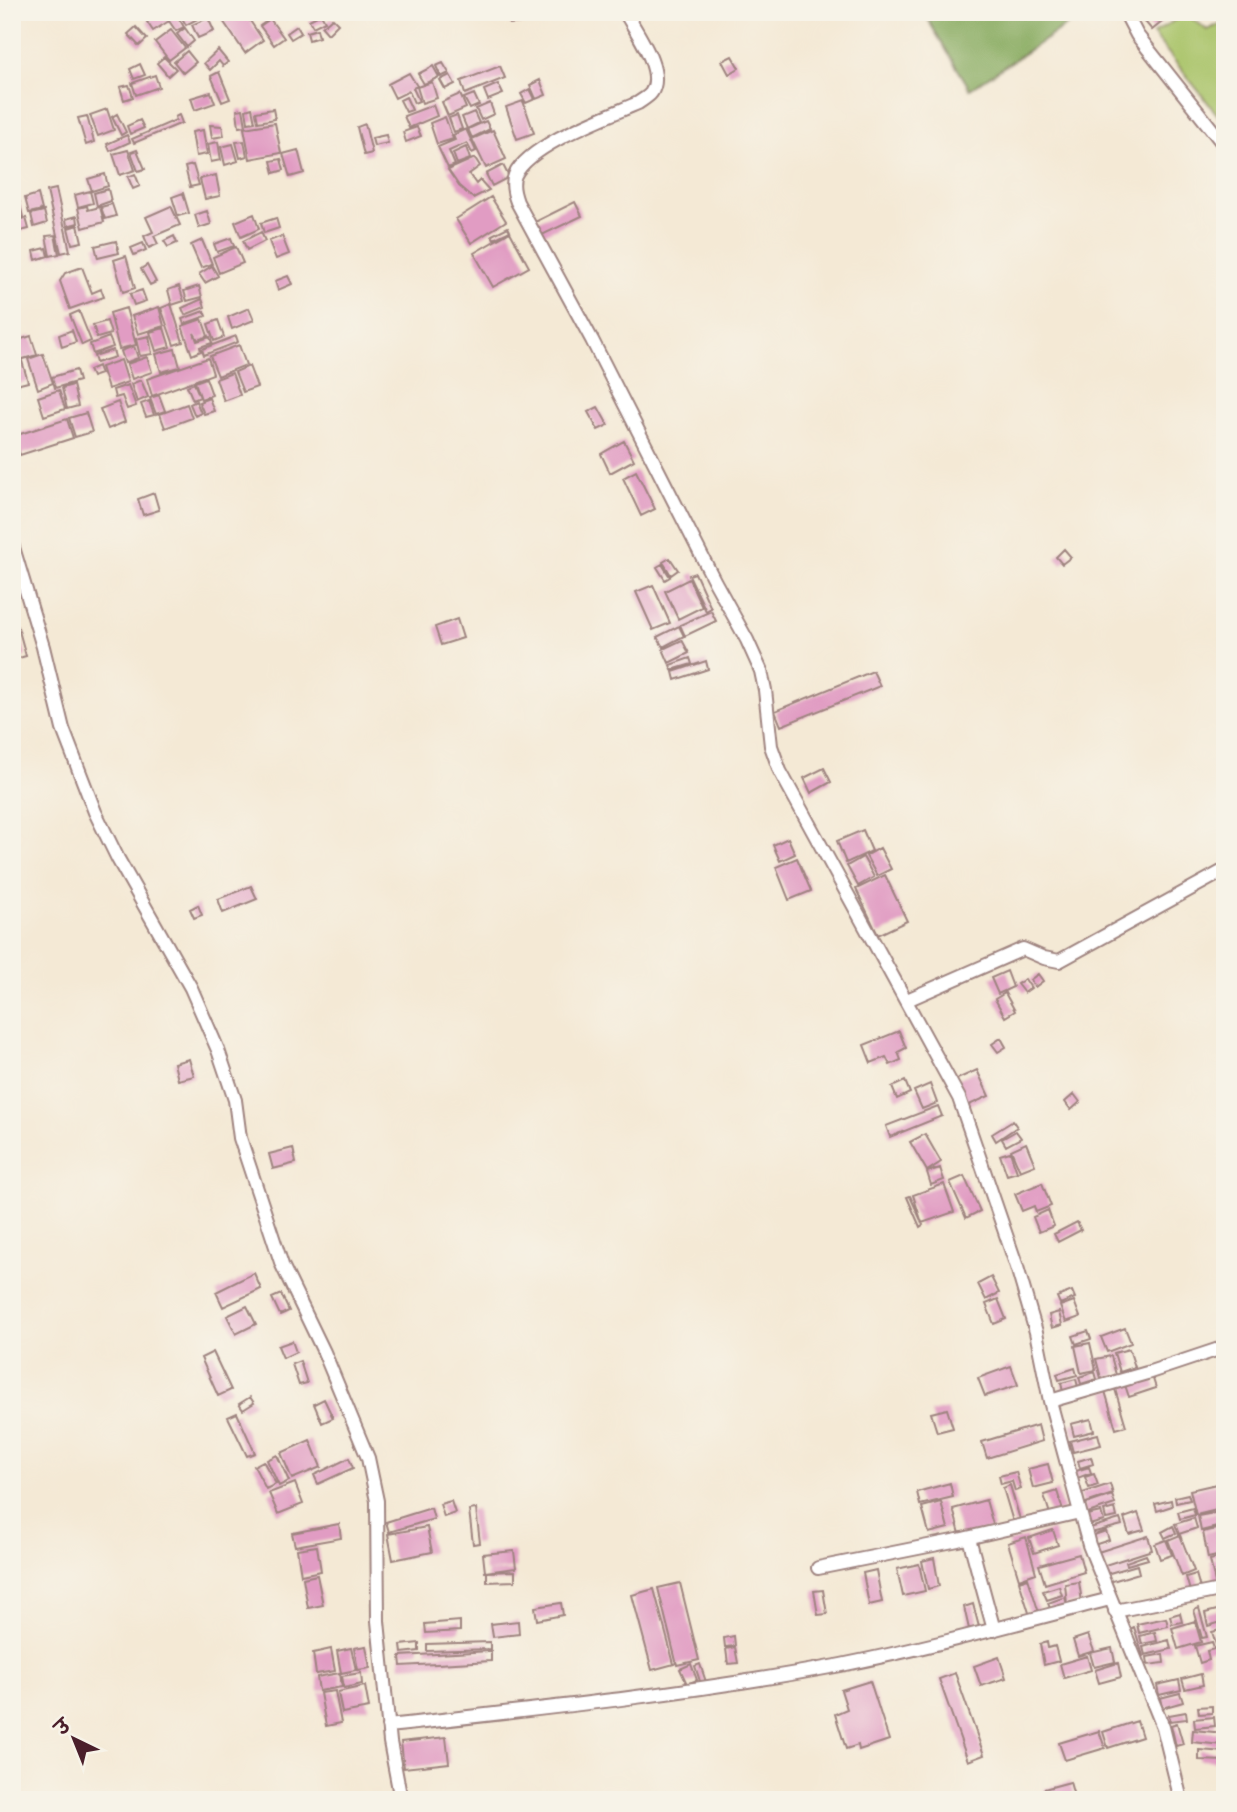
<svg xmlns="http://www.w3.org/2000/svg" width="1237" height="1812" viewBox="0 0 1237 1812" font-family="'Comic Neue','Playpen Sans Deva',sans-serif">
  <rect width="100%" height="100%" fill="#f7f3e8"/>
  <filter id="ink" filterUnits="userSpaceOnUse"><feTurbulence type="fractalNoise" baseFrequency=".0143" numOctaves="2"/><feDisplacementMap in="SourceGraphic" scale="14" xChannelSelector="R" yChannelSelector="G"/><feConvolveMatrix kernelMatrix="1 2 1 2 8 2 1 2 1" color-interpolation-filters="sRGB"/></filter>
  <filter id="wash" filterUnits="userSpaceOnUse"><feTurbulence type="fractalNoise" baseFrequency=".00686" numOctaves="4" result="noise"/><feDisplacementMap in="SourceGraphic" scale="28" xChannelSelector="R" yChannelSelector="G"/><feGaussianBlur stdDeviation="1.57" result="paint"/><feColorMatrix in="noise" values="0 0 0 0 0 0 0 0 0 0 0 0 0 0 0 0 0 1.4 0 .05"/><feComposite in="paint" operator="in"/></filter>
  <g filter="url(#wash)">
    <rect width="100%" height="100%" fill="#f4e9d5"/>
    <path fill="#aac46a" stroke="#7a724a" stroke-width="2" d="M1186 13 1207 30 1225 22V124L1153 34Z"/>
    <path fill="#87aa5e" stroke="#686444" stroke-width="2" d="M929 12H1087L970 89 925 15Z"/>
    <g id="blocks">
      <path fill="#e19cc3" d="M162 12H175L184 27 176 31 169 21 153 31 147 22Z
        M192 12H196L199 18 186 25 182 18Z
        M217 12H244L263 40 245 53Z
        M507 12H518L520 23 509 24Z
        M1138 12H1156L1157 14 1144 22Z
        M321 14 325 21 313 27 309 20Z
        M1154 17 1158 21 1160 19 1162 22 1152 30 1146 23Z
        M208 18 214 31 198 38 192 25Z
        M332 18 338 24 328 34 322 27Z
        M270 19 284 38 274 45 260 26Z
        M297 26 301 33 291 39 287 33Z
        M136 27 147 39 139 46 128 34Z
        M185 28 194 41 187 47 177 34Z
        M317 29 319 37 309 40 307 32Z
        M171 30 185 48 169 60 155 42Z
        M218 50 228 62 223 66 219 61 210 70 204 63Z
        M187 51 196 62 183 73 174 62Z
        M732 56 739 68 729 74 722 61Z
        M164 57 176 69 168 76 157 63Z
        M443 63 449 73 441 77 436 66Z
        M140 64 145 75 134 79 130 69Z
        M433 66 439 77 424 84 418 74Z
        M500 66 505 78 465 94 461 81Z
        M219 72 230 99 222 102 211 76Z
        M409 73 417 86 413 88 419 101 414 103 409 91 395 98 388 84Z
        M155 75 159 87 136 95 132 83Z
        M450 75 455 84 445 89 440 80Z
        M540 80 546 95 536 99 530 85Z
        M432 82 437 98 422 103 417 87Z
        M498 84 503 94 488 100 484 90Z
        M129 85 133 97 124 100 120 87Z
        M530 89 535 99 526 103 521 94Z
        M211 92 215 103 195 110 191 98Z
        M460 94 466 108 448 116 442 102Z
        M474 94 479 105 470 109 464 98Z
        M406 97 412 110 406 112 400 100Z
        M523 101 534 133 517 139 506 107Z
        M490 103 494 114 481 120 476 109Z
        M433 105 437 116 409 128 404 116Z
        M252 108 255 122 248 123 246 110Z
        M107 109 114 130 98 136 90 115Z
        M243 109 246 126 239 127 237 110Z
        M273 109 275 119 258 122 256 112Z
        M474 112 479 123 467 129 462 117Z
        M117 114 126 132 121 135 112 117Z
        M179 115 182 123 134 143 132 139 176 120 175 117Z
        M457 115 462 129 454 132 449 118Z
        M87 116 94 142 86 145 78 118Z
        M445 117 453 139 437 144 430 123Z
        M140 120 144 128 130 134 127 126Z
        M486 121 490 129 472 138 468 129Z
        M275 123 281 153 250 159 244 128Z
        M365 124 372 153 364 155 357 127Z
        M210 125 222 126 224 136 212 138Z
        M417 127 421 136 406 142 403 132Z
        M466 129 476 151 472 153 467 143 449 151 455 165 448 168 438 147 455 140 453 135Z
        M203 130 207 154 196 156 192 132Z
        M493 130 506 159 486 168 472 139Z
        M127 135 130 142 110 151 107 144Z
        M386 135 388 143 374 146 372 138Z
        M244 141 247 156 240 158 236 142Z
        M218 142 221 160 211 162 208 144Z
        M233 144 238 161 225 165 221 147Z
        M466 147 470 159 457 164 453 153Z
        M128 150 135 170 120 175 113 154Z
        M137 150 145 169 138 171 131 152Z
        M298 150 304 173 290 177 283 154Z
        M475 158 480 166 469 174 476 184 480 180 489 190 473 198 459 186 448 170Z
        M281 159 284 170 274 173 271 161Z
        M193 165 199 185 190 187 185 167Z
        M503 165 509 177 492 186 486 174Z
        M105 174 108 186 92 191 88 179Z
        M135 174 140 186 133 189 128 177Z
        M216 175 220 196 205 199 200 179Z
        M15 184 23 217 12 219V185Z
        M56 189 70 251 61 253 47 191Z
        M108 189 111 201 97 206 94 193Z
        M90 191 93 203 78 207 75 195Z
        M183 193 189 213 178 216 172 197Z
        M38 194 42 210 29 213 25 198Z
        M491 197 506 221 471 243 456 219Z
        M575 202 582 216 542 235 535 222Z
        M112 204 116 216 105 219 101 207Z
        M87 206 88 210 100 207 104 222 83 228 78 208Z
        M171 206 180 225 154 236 158 244 149 248 144 236 153 232 146 217Z
        M44 211 47 223 34 227 31 214Z
        M207 211 211 224 199 228 195 215Z
        M254 214 259 229 241 237 235 222Z
        M77 216 78 223 67 226 66 219Z
        M26 218 29 229 12 233V221Z
        M276 218 279 228 264 233 261 223Z
        M78 225 82 242 72 244 68 228Z
        M508 227 510 231 494 239 492 235Z
        M261 232 265 241 247 250 243 241Z
        M510 232 529 267 493 287 474 253Z
        M55 235 59 254 50 256 46 236Z
        M174 236 177 243 168 247 164 241Z
        M282 236 289 254 276 259 269 241Z
        M231 238 234 246 217 252 214 244Z
        M202 240 212 264 201 268 191 245Z
        M116 241 119 253 98 258 95 246Z
        M143 243 146 250 134 255 131 248Z
        M236 247 243 263 219 273 213 257Z
        M46 248 48 256 36 260 34 251Z
        M126 256 135 288 123 292 114 260Z
        M147 265 156 282 150 285 141 269Z
        M212 266 218 276 205 283 199 274Z
        M82 267 92 293 101 289 104 297 70 309 60 281 65 273Z
        M288 276 292 284 278 290 275 281Z
        M179 286 184 301 172 305 168 290Z
        M199 286 202 297 187 301 184 291Z
        M142 290 146 301 134 305 130 294Z
        M202 299 205 307 185 315 182 308Z
        M171 304 183 342 174 345 161 308Z
        M159 307 164 326 138 334 132 316Z
        M126 308 136 345 119 349 110 313Z
        M249 308 254 320 232 329 228 317Z
        M79 311 91 341 82 345 70 315Z
        M204 311 206 316 184 324 182 319Z
        M202 319 208 336 198 340 194 333 197 341 210 337 212 343 200 347 201 351 192 355 182 326Z
        M218 320 224 337 214 341 208 324Z
        M107 321 111 334 97 338 93 325Z
        M164 328 170 347 156 351 150 332Z
        M72 330 76 342 62 347 59 335Z
        M31 336 37 355 12 362V342Z
        M149 336 152 354 140 356 136 339Z
        M236 336 238 342 204 355 202 349Z
        M109 337 113 347 93 354 90 344Z
        M239 345 246 365 218 376 210 356Z
        M134 346 138 358 125 363 121 351Z
        M175 349 180 367 161 372 156 354Z
        M113 350 115 357 96 363 94 356Z
        M43 354 53 383 38 389 28 359Z
        M147 357 152 372 132 379 127 364Z
        M208 358 213 374 152 396 147 379Z
        M121 360 128 382 108 389 101 367Z
        M22 361 28 382 12 386V364Z
        M98 366 101 374 92 377 89 370Z
        M249 366 257 387 243 392 235 372Z
        M76 370 79 381 55 388 52 377Z
        M232 373 240 395 224 401 216 379Z
        M206 378 212 395 201 399 195 382Z
        M141 380 148 397 137 402 131 384Z
        M194 383 200 397 193 400 187 386Z
        M73 385 78 406 67 409 62 388Z
        M128 385 136 406 127 409 122 396 115 398 113 390Z
        M59 390 65 409 44 416 38 397Z
        M159 395 165 411 156 414 150 398Z
        M209 398 214 411 204 414 199 402Z
        M149 401 154 415 146 417 141 404Z
        M196 401 201 413 195 416 190 404Z
        M118 402 125 422 108 429 100 409Z
        M187 404 192 418 165 428 160 414Z
        M598 407 608 425 598 430 588 412Z
        M86 413 92 432 75 437 69 418Z
        M67 419 73 438 20 455 14 436Z
        M624 441 634 460 610 473 601 454Z
        M636 471 655 509 641 516 623 478Z
        M154 493 159 510 143 515 138 499Z
        M1064 549 1071 557 1062 564 1056 557Z
        M670 558 678 570 671 575 663 562Z
        M662 564 670 577 665 580 657 567Z
        M695 573 711 608 706 611 689 575Z
        M689 579 702 607 678 619 665 591Z
        M653 585 670 623 653 630 636 592Z
        M711 611 716 621 685 636 680 625Z
        M457 619 463 638 441 645 435 627Z
        M679 626 684 636 663 647 657 637Z
        M18 627 26 656 12 660V628Z
        M682 640 689 653 669 663 663 649Z
        M690 658 692 664 672 670 670 665Z
        M706 661 708 669 675 680 673 672Z
        M873 671 880 686 781 726 775 711Z
        M824 768 831 782 811 793 804 778Z
        M863 830 872 851 846 863 837 841Z
        M788 838 795 854 780 861 773 845Z
        M880 848 891 869 877 876 866 856Z
        M863 857 874 877 858 886 847 866Z
        M797 858 811 891 789 900 776 867Z
        M885 875 907 921 878 935 856 889Z
        M251 886 257 899 223 913 218 899Z
        M198 905 202 915 194 918 190 909Z
        M1007 971 1013 987 998 994 991 978Z
        M1038 974 1043 981 1035 987 1030 980Z
        M1025 979 1031 988 1024 993 1017 984Z
        M1005 993 1015 1011 1005 1017 995 999Z
        M899 1031 906 1048 898 1052 901 1060 890 1065 886 1057 871 1063 864 1045Z
        M1001 1038 1006 1047 998 1052 992 1044Z
        M189 1059 194 1076 178 1080 174 1063Z
        M977 1070 989 1096 967 1106 955 1080Z
        M905 1081 910 1093 897 1099 892 1087Z
        M930 1084 937 1103 922 1109 914 1091Z
        M1074 1094 1080 1102 1071 1110 1065 1102Z
        M938 1106 942 1116 890 1137 886 1126Z
        M1013 1121 1017 1127 996 1141 992 1134Z
        M1016 1131 1021 1138 1006 1146 1002 1139Z
        M925 1134 941 1162 927 1171 910 1142Z
        M1026 1143 1035 1165 1020 1171 1011 1150Z
        M293 1148 296 1163 273 1169 269 1154Z
        M1010 1152 1017 1172 1007 1175 1000 1155Z
        M940 1168 944 1180 931 1185 927 1172Z
        M964 1176 980 1211 966 1218 950 1182Z
        M1042 1183 1051 1206 1036 1212 1034 1206 1022 1211 1015 1194Z
        M944 1184 954 1212 922 1223 913 1195Z
        M910 1196 923 1225 920 1227 907 1197Z
        M1048 1210 1054 1226 1039 1232 1033 1217Z
        M1077 1222 1081 1230 1058 1242 1054 1234Z
        M254 1273 261 1289 223 1307 216 1292Z
        M991 1277 999 1293 986 1300 978 1284Z
        M1072 1291 1075 1298 1060 1304 1057 1297Z
        M281 1294 289 1311 280 1315 272 1298Z
        M998 1299 1006 1319 994 1324 986 1304Z
        M1074 1301 1080 1317 1066 1322 1060 1306Z
        M247 1306 256 1324 236 1334 227 1316Z
        M1059 1312 1062 1325 1052 1328 1049 1315Z
        M1125 1328 1131 1343 1107 1352 1101 1337Z
        M1088 1331 1091 1339 1076 1344 1073 1336Z
        M292 1341 296 1352 283 1358 278 1346Z
        M1090 1343 1096 1370 1081 1373 1075 1346Z
        M1129 1349 1135 1367 1120 1372 1114 1353Z
        M213 1352 231 1390 218 1396 201 1358Z
        M1111 1356 1116 1375 1101 1378 1096 1359Z
        M300 1361 307 1383 299 1385 292 1364Z
        M1011 1366 1018 1385 985 1396 978 1378Z
        M1075 1368 1077 1375 1059 1380 1057 1374Z
        M1095 1372 1097 1379 1081 1384 1079 1377Z
        M1152 1376 1156 1388 1129 1397 1125 1385Z
        M1076 1379 1078 1387 1063 1392 1061 1383Z
        M1115 1389 1126 1426 1116 1429 1105 1391Z
        M250 1397 254 1403 243 1410 239 1404Z
        M324 1399 333 1418 322 1423 314 1404Z
        M947 1409 953 1428 937 1432 931 1413Z
        M237 1413 255 1453 247 1456 228 1417Z
        M1091 1419 1094 1431 1074 1436 1071 1424Z
        M1038 1425 1042 1441 987 1458 982 1442Z
        M1098 1434 1101 1445 1073 1452 1070 1441Z
        M310 1440 321 1467 292 1479 281 1453Z
        M277 1455 289 1481 279 1486 267 1460Z
        M1091 1457 1093 1464 1080 1468 1078 1461Z
        M349 1458 353 1468 318 1484 314 1475Z
        M263 1461 276 1484 266 1489 254 1466Z
        M1048 1464 1053 1483 1033 1488 1028 1469Z
        M1089 1467 1091 1473 1075 1479 1073 1472Z
        M1016 1472 1021 1489 1015 1491 1012 1481 1001 1484 999 1476Z
        M1094 1474 1098 1485 1089 1488 1085 1477Z
        M295 1483 303 1504 278 1514 269 1493Z
        M950 1483 953 1497 920 1505 917 1492Z
        M1221 1483 1225 1508 1196 1515 1190 1490Z
        M1110 1484 1113 1494 1083 1504 1080 1494Z
        M1010 1485 1021 1523 1014 1525 1003 1488Z
        M1057 1491 1063 1510 1050 1514 1044 1495Z
        M1188 1494 1190 1500 1176 1503 1175 1497Z
        M1112 1495 1115 1504 1085 1514 1083 1505Z
        M986 1500 994 1528 961 1537 953 1509Z
        M1171 1500 1172 1506 1157 1511 1155 1504Z
        M451 1501 455 1513 444 1517 440 1504Z
        M941 1502 948 1528 929 1533 922 1507Z
        M431 1508 434 1519 389 1532 386 1522Z
        M1115 1508 1117 1517 1106 1519 1104 1511Z
        M1193 1508 1195 1515 1180 1519 1178 1512Z
        M476 1509 480 1543 473 1544 469 1510Z
        M1225 1511V1525L1201 1531 1198 1516Z
        M1101 1512 1104 1521 1089 1525 1087 1515Z
        M1138 1513 1144 1530 1129 1534 1124 1518Z
        M1194 1518 1197 1528 1179 1534 1175 1524Z
        M1120 1519 1122 1525 1091 1533 1090 1528Z
        M339 1524 341 1538 295 1546 292 1533Z
        M1173 1526 1176 1533 1165 1538 1162 1532Z
        M427 1527 432 1552 393 1560 388 1534Z
        M1225 1527V1554L1208 1558 1203 1532Z
        M1053 1530 1058 1545 1034 1553 1029 1538Z
        M1106 1531 1109 1540 1094 1545 1091 1536Z
        M1180 1535 1194 1571 1182 1576 1168 1540Z
        M1148 1536 1152 1550 1102 1566 1098 1552Z
        M1026 1537 1036 1573 1019 1579 1008 1543Z
        M1166 1540 1172 1555 1160 1559 1155 1544Z
        M317 1546 321 1571 301 1575 297 1549Z
        M514 1551 516 1568 485 1572 483 1554Z
        M1079 1554 1084 1572 1045 1584 1039 1565Z
        M1146 1555 1148 1559 1127 1565 1126 1562Z
        M1225 1556V1585L1216 1587 1210 1560Z
        M934 1558 939 1586 928 1589 922 1561Z
        M919 1564 925 1591 903 1596 897 1569Z
        M1137 1565 1139 1573 1109 1582 1106 1574Z
        M876 1570 882 1602 869 1605 863 1573Z
        M515 1571V1581L487 1582V1572Z
        M1196 1574 1200 1588 1190 1591 1186 1577Z
        M317 1575 323 1605 308 1608 303 1578Z
        M1028 1578 1040 1616 1031 1619 1019 1581Z
        M1079 1582 1082 1602 1067 1604 1065 1584Z
        M680 1583 699 1660 677 1665 658 1588Z
        M1059 1586 1062 1595 1047 1600 1043 1591Z
        M654 1589 674 1664 652 1670 632 1595Z
        M823 1590 827 1614 818 1615 814 1591Z
        M1065 1597 1067 1605 1051 1611 1048 1603Z
        M561 1603 563 1615 537 1620 535 1607Z
        M973 1604 979 1627 969 1629 964 1607Z
        M1199 1608 1207 1637 1202 1638 1194 1610Z
        M1225 1608V1621L1208 1626 1205 1613Z
        M1180 1613 1182 1622 1172 1624 1170 1616Z
        M1166 1618 1168 1626 1139 1633 1137 1624Z
        M460 1621V1631L426 1633 425 1624Z
        M518 1621 519 1634 493 1637 491 1624Z
        M1195 1621 1201 1642 1178 1649 1172 1628Z
        M1134 1627 1143 1656 1138 1658 1130 1629Z
        M1220 1630 1225 1644V1658L1221 1659 1212 1632Z
        M1155 1632 1157 1641 1142 1644 1140 1636Z
        M1088 1635 1094 1651 1078 1656 1073 1640Z
        M734 1636 735 1646 725 1647 724 1638Z
        M1169 1640 1171 1649 1145 1655 1143 1647Z
        M490 1642V1649L427 1651V1644Z
        M1047 1642 1048 1648 1055 1646 1059 1661 1044 1665 1040 1644Z
        M1212 1642 1214 1649 1207 1651 1209 1660 1200 1663 1195 1646Z
        M419 1643V1651L402 1653 401 1645Z
        M366 1646 370 1668 358 1670 354 1648Z
        M735 1647 738 1663 728 1664 726 1649Z
        M351 1648 356 1670 341 1673 337 1651Z
        M1112 1648 1115 1662 1094 1667 1090 1653Z
        M331 1649 335 1671 316 1674 313 1653Z
        M491 1651V1661L401 1666 400 1656Z
        M1163 1654 1164 1663 1148 1665 1147 1657Z
        M1087 1656 1091 1670 1064 1678 1060 1664Z
        M999 1657 1006 1678 981 1686 974 1666Z
        M1118 1663 1121 1677 1099 1683 1095 1670Z
        M691 1664 697 1680 687 1684 680 1669Z
        M700 1664 706 1682 701 1684 695 1666Z
        M340 1673 342 1687 319 1691 317 1677Z
        M361 1673 362 1684 344 1688 342 1676Z
        M955 1673 984 1755 968 1761 939 1679Z
        M1201 1674 1203 1685 1185 1689 1182 1679Z
        M1179 1680 1181 1690 1159 1695 1157 1685Z
        M870 1681 889 1740 859 1750 858 1745 846 1749 835 1714 847 1709 841 1690Z
        M365 1686 369 1708 342 1713 338 1692Z
        M335 1691 341 1723 326 1726 320 1693Z
        M1180 1693 1183 1702 1162 1708 1160 1698Z
        M1212 1706V1713L1199 1714 1198 1707Z
        M1186 1712 1187 1719 1170 1721 1169 1715Z
        M1214 1717 1215 1726 1195 1728 1194 1719Z
        M1137 1721 1142 1737 1108 1748 1103 1732Z
        M1177 1723 1183 1744 1176 1746 1171 1725Z
        M1193 1730 1224 1733 1223 1745 1192 1742Z
        M1099 1731 1105 1748 1065 1760 1059 1743Z
        M446 1737 449 1763 404 1768 401 1742Z
        M1199 1750 1225 1752V1761L1199 1760Z
        M1070 1782 1075 1800H1047L1044 1789Z"/>
    </g>
  </g>
  <g filter="url(#ink)">
    <use href="#blocks" fill-opacity="0" stroke="#9f8480" stroke-width="2"/>
    <g fill="none" stroke-linecap="round" stroke-linejoin="round">
      <defs>
        <path id="minor" d="M625 12C636 32 666 72 651 93 648 97 642 100 638 103 606 117 530 144 515 175 511 184 514 194 517 202L592 340 715 582 747 640 761 671 765 690 771 746 780 771 959 1098 1017 1267 1036 1332 1050 1401 1089 1545 1163 1727 1181 1800
          M1125 12 1137 35 1225 146
          M12 544 43 647 63 729 95 812 118 859 191 988 218 1050 235 1100 240 1138 282 1265 324 1352 368 1458 377 1501 378 1621 390 1742 401 1800
          M907 1000 1023 949 1044 958 1059 961 1225 870
          M1050 1401 1147 1373 1225 1347
          M969 1538 994 1630
          M818 1568 958 1540 1080 1512
          M1115 1611 1225 1589
          M388 1726C540 1709 692 1693 841 1665 932 1647 1021 1622 1110 1599"/>
      </defs>
      <use href="#minor" stroke="#9f8480" stroke-width="16"/>
      <path stroke="#9f8480" stroke-width="2.5" stroke-dasharray="5 5" stroke-linecap="butt" d="M1225 37C1218 48 1221 64 1225 76"/>
      <use href="#minor" stroke="#fff" stroke-width="12"/>
    </g>
  </g>
  <rect width="1237" height="1812" fill="none" stroke="#f7f3e8" stroke-width="42"/>
  <g transform="translate(74 1739) rotate(317)" stroke="#f7f3e8" stroke-width="5" paint-order="stroke">
  <path d="M0-5L12 26L0 18L-12 26Z" fill="#4a1f2b"/>
  <text y="-10" font-size="19" font-weight="bold" text-anchor="middle" fill="#4a1f2b">उ</text>
  </g>
</svg>
